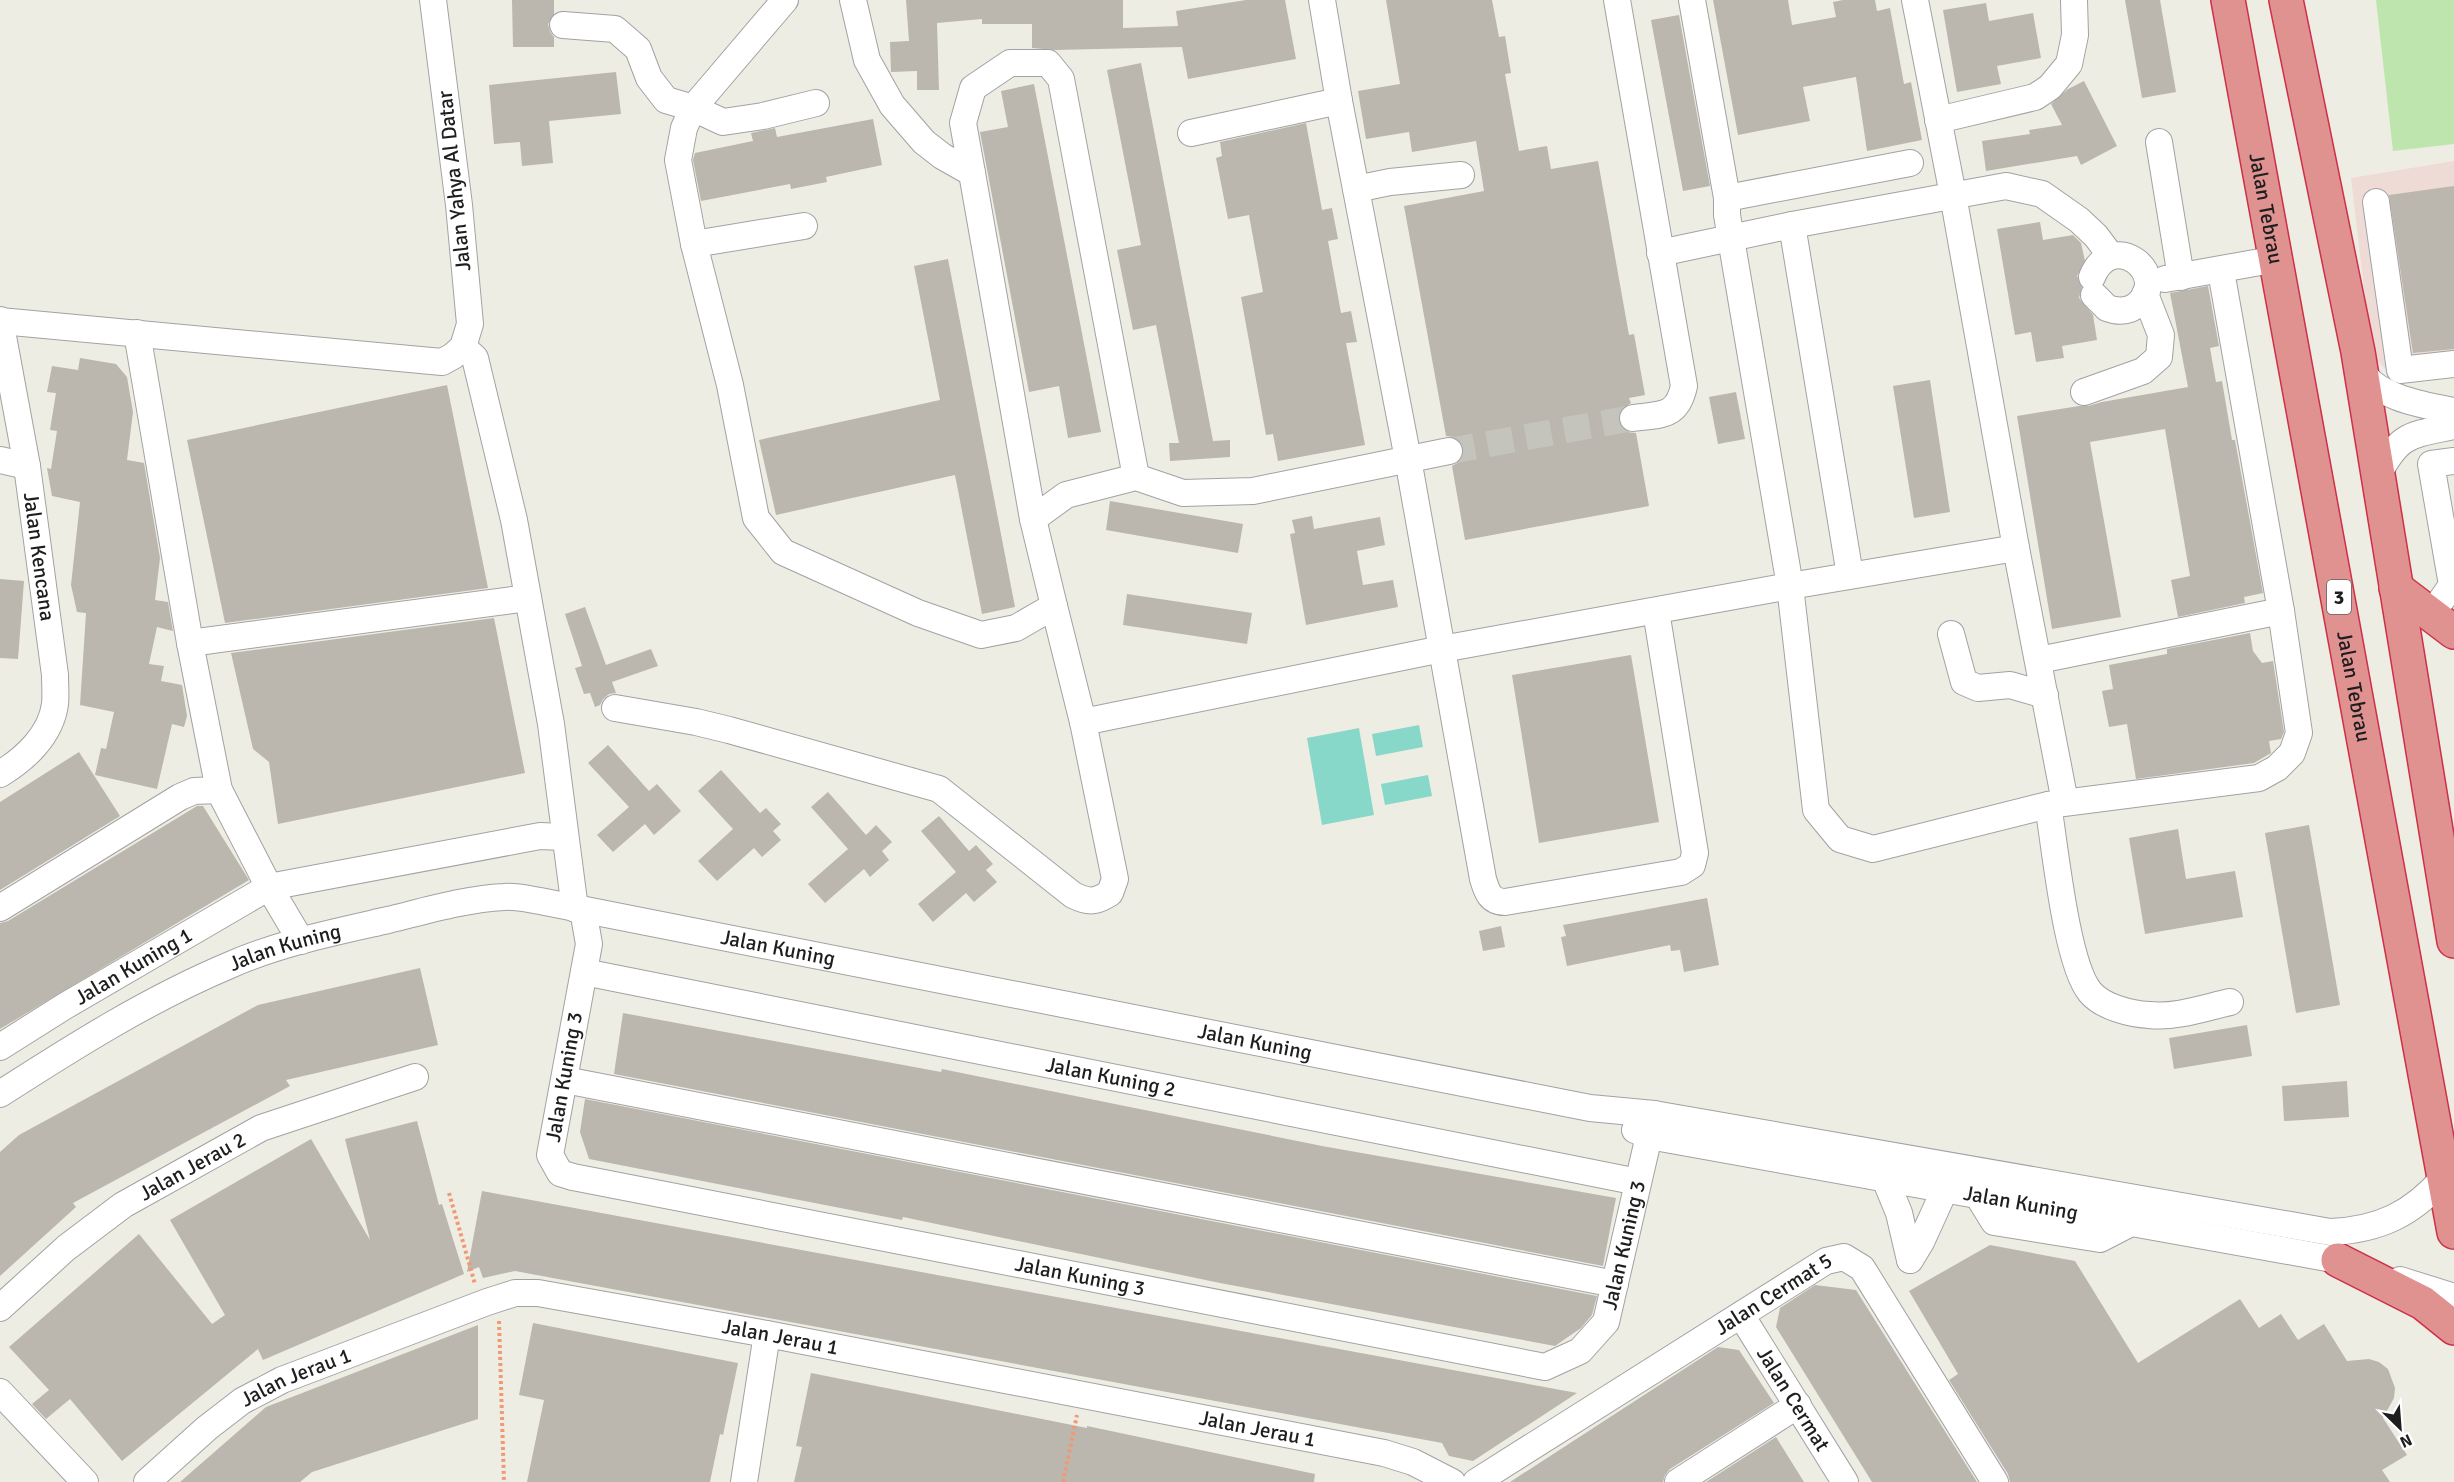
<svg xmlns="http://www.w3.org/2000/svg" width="2454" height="1482" viewBox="0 0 2454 1482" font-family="Signika,sans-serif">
  <rect width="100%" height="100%" fill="#eeede4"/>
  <path fill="#eedbd5" d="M2454 161V366L2390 373 2372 356 2351 178Z"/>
  <path fill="#bee5ae" d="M2376 0H2454V144L2393 151Z"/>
  <path fill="#88d8c9" d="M1419 725 1423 747 1376 756 1372 734Z
    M1359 728 1374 815 1322 825 1307 738Z
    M1428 775 1432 796 1385 805 1381 784Z"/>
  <path fill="#bbb6ae" d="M512 0H554V14L548 24 550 32 554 37V47H513Z
    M906 0H1123V28L1178 26 1176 11 1246 0H1285L1296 59 1188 79 1182 47 1055 50 1032 48V24H982V19L937 23 939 90H917V71L891 72 890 42 909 41Z
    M1386 0H1492L1499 37 1505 36 1511 73 1505 74 1519 151 1547 146 1551 169 1598 161 1629 335 1634 334 1645 395 1629 398 1631 403 1619 412 1618 420 1627 432 1636 433 1649 506 1465 540 1452 466 1459 462 1464 449 1460 441 1453 437 1446 436 1404 206 1484 191 1476 141 1412 152 1409 132 1366 139 1358 91 1400 84Z
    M1713 0H1788L1792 25 1836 17 1833 2 1843 0H1875L1877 11 1890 8 1904 84 1911 82 1922 140 1867 151 1856 77 1803 87 1810 121 1738 135Z
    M2125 0H2160L2176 92 2142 98Z
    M1986 3 1989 21 2033 13 2041 58 1997 66 2001 84 1957 92 1943 10Z
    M1679 15 1710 186 1683 191 1651 20Z
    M1141 63 1213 441 1230 440V457L1170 461 1169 443H1179L1156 325 1133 330 1117 250 1141 245 1107 70Z
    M616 72 621 114 549 121 553 163 522 166 520 142 494 144 489 85Z
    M2084 81 2117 146 2081 165 2077 156 1986 171 1982 141 2030 134 2029 130 2062 125 2051 104 2068 89Z
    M1034 84 1101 432 1068 438 1059 386 1029 392 980 132 1008 127 1001 91Z
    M873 119 882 165 826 177 827 182 791 189 790 184 701 201 693 160 695 153 753 141 751 133 775 128 777 137Z
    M1306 123 1322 210 1332 208 1338 239 1328 241 1341 313 1351 311 1357 342 1346 343 1365 445 1278 461 1273 434 1266 435 1241 297 1263 292 1249 215 1228 219 1216 158 1222 156 1220 142Z
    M2454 186V349L2413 353 2389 195Z
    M2040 222 2043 240 2073 235 2081 243 2085 261 2077 276 2082 287 2079 298 2093 315 2097 340 2062 346 2064 358 2036 362 2031 332 2015 335 1997 229Z
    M948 259 1015 607 982 614 955 475 776 515 759 440 940 400 914 266Z
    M2208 286 2219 346 2210 348 2216 382 2222 381 2232 440H2235L2263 593 2244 597 2245 603 2178 617 2171 580 2190 576 2165 429 2090 442 2121 617 2052 629 2017 416 2079 406H2088L2102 402 2188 387 2170 293Z
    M80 358 116 364 127 377 133 412 127 460 144 463 160 558 155 600 168 602 173 631 157 627 149 664 164 666 161 681 182 685 187 716 184 727 172 724 157 789 95 775 101 748 106 749 114 712 80 705 86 613 77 612 71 585 80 502 52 496 47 468 51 469 57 431 50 430 56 393 47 392 52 366 78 370Z
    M1930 380 1950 512 1914 518 1893 386Z
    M447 385 488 588 225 623 187 440Z
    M1736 392 1745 439 1718 444 1709 397Z
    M1110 501 1243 524 1238 553 1106 530Z
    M1312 516 1314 529 1380 517 1385 545 1357 551 1363 585 1393 580 1398 607 1306 625 1290 534 1295 533 1292 520Z
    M0 579 24 581 18 659 0 658Z
    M1127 594 1252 613 1247 644 1123 625Z
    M585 607 606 665 651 649 658 666 612 682 616 693 609 694 603 699 600 705 595 707 590 693 584 694 575 668 582 666 565 614Z
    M494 618 525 773 278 824 269 762 253 749 231 653Z
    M2250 633 2253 651 2262 663 2273 661 2284 732 2281 739 2269 741 2271 753 2254 763 2136 779 2127 724 2109 727 2102 691 2113 689 2109 665 2167 654V649Z
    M1631 655 1659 822 1539 843 1512 675Z
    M608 745 649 791 657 784 681 811 654 835 645 824 613 852 597 835 629 807 588 763Z
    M79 752 120 816 0 890V802Z
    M721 770 760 813 766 808 781 824 773 831 781 840 762 857 754 848 717 881 698 861 733 829 698 791Z
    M828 792 866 835 876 825 892 842 882 851 889 860 870 877 864 869 825 903 808 884 848 849 811 807Z
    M197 806H203L249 880 0 1029V923L8 921Z
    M939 816 969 851 976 845 993 864 986 870 997 882 974 902 966 893 933 922 918 904 956 872 921 831Z
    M2309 825 2340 1005 2296 1013 2265 833Z
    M2178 829 2186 879 2235 871 2243 917 2145 934 2129 838Z
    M1707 898 1719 965 1684 972 1680 950 1671 951 1670 945 1567 966 1561 937 1566 936 1563 925Z
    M1501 926 1505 947 1483 951 1479 931Z
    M420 968 438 1045 286 1080 290 1086 73 1203 76 1207 0 1276V1152L19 1135 258 1005Z
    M623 1013 941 1072 942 1069 1322 1146 1616 1198 1603 1266 614 1074Z
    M2247 1025 2252 1056 2174 1069 2169 1038Z
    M2347 1081 2349 1117 2284 1121 2282 1086Z
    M585 1099 1597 1296 1592 1315 1581 1328 1555 1346 1220 1283 903 1217 902 1220 589 1159 580 1132Z
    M417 1121 439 1205 442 1204 464 1274 263 1360 258 1349 122 1461 70 1399 46 1419 32 1404 49 1390 9 1347 139 1234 212 1324 225 1315 170 1220 311 1139 370 1240 345 1139Z
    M482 1191 1577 1393 1473 1461 1449 1456 1442 1443 515 1271 483 1278 479 1267 467 1272Z
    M1990 1245 2075 1261 2138 1363 2240 1299 2259 1328 2281 1314 2298 1340 2324 1324 2347 1361 2369 1359 2379 1362 2388 1369 2395 1388 2394 1398 2383 1418 2407 1455 2382 1470 2390 1482H2010L2008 1474 1949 1380 1958 1374 1909 1291Z
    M1815 1285 1856 1290 1977 1482H1872L1776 1327 1780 1308Z
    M533 1323 738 1363 723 1435 720 1434 710 1482H527L544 1400 519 1395Z
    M478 1325V1419L312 1472 300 1482H180L266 1407Z
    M1718 1347 1739 1350 1774 1403 1670 1469 1665 1475 1663 1482H1510Z
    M811 1373 1087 1428V1426L1315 1474 1314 1482H794L802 1447 796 1446Z
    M1776 1437 1804 1482H1706Z"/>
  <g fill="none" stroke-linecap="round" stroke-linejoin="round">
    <path stroke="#c4c4bc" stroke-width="26" stroke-dasharray="26 13" stroke-linecap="butt" d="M1449 451 1633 418"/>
    <defs>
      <g id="minor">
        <path d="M785 0 693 108 684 128 678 160 694 244 730 385 756 518 783 552 918 613 981 635 1016 628 1054 606 1083 722 1442 649 1790 586 2016 548"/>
        <path d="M853 0 867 60 892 105 924 142 942 156 972 173 1033 519 1054 606"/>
        <path d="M1322 0 1339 101 1408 459 1483 879C1487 892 1490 902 1505 902L1681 872 1692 865 1695 853 1656 611"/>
        <path d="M1617 0 1684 386C1677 418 1661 414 1633 418"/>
        <path d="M1692 0 1727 198V215L1790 586 1816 810 1840 839 1873 849 2048 805 2259 778 2277 768 2292 753 2299 733 2281 611 2221 271"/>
        <path d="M1915 0 1953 195 2016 548 2065 802"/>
        <path d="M563 25 615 29 638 49 649 78 666 100 693 108 723 122 763 116 816 103"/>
        <path d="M1938 120 2035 97 2050 87 2069 64 2075 35 2074 0"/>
        <path d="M1191 133 1339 101"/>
        <path d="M2159 142 2181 277"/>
        <path d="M972 173 963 123 973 88 1010 63H1048L1061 79 1136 477"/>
        <path d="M1356 189 1390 182 1461 175"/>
        <path d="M1727 198 1910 163"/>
        <path d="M2376 202 2400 370 2454 364"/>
        <path d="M1792 225 1850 575"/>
        <path d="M694 244 804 226"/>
        <path d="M1660 253 1792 225 2006 186 2042 194 2079 220 2096 236 2111 256"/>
        <path d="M2092 277C2113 227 2171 275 2138 304 2129 312 2118 312 2107 308L2094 295"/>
        <path d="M2165 279 2277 259"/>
        <path id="s1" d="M0 320 27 466 55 675C55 685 56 695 55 704 51 735 25 759 0 774"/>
        <path d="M0 321 442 362 453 356 463 347 470 324 459 205 433 0"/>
        <path d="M137 333 190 643 219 790 269 887 301 941"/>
        <path d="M463 347 475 358 514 520 551 724 575 909"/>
        <path d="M2360 364C2366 396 2427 406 2454 411"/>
        <path d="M2084 392 2143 371 2159 357 2161 335 2145 294"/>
        <path d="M0 460 27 466"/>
        <path d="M2379 473C2400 433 2412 435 2454 426"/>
        <path d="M1033 519 1066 495 1136 477 1183 493 1253 491 1449 451"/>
        <path d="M2431 615 2452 585 2431 464 2454 461"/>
        <path d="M1951 634 1964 682 1978 688 2010 685 2045 695"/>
        <path d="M190 643 528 598"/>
        <path d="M2039 660 2281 611"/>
        <path d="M615 708 696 722 729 730 939 789 1073 895C1089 903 1096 902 1110 893L1115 879 1083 722"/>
        <path d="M2048 805C2055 846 2066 963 2090 992 2102 1007 2131 1014 2149 1015 2175 1018 2204 1008 2230 1002"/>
        <path d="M0 908 180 797 194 791 219 790"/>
        <path id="s2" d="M583 910 589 944 550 1155 560 1173 573 1177 1545 1367 1580 1351 1606 1322 1654 1114"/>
        <path id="s3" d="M584 972 1638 1182"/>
        <path id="s4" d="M0 1047 65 1006 269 887 540 836 564 837"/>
        <path d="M565 1080 1615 1284"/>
        <path id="s5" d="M0 1094C73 1047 149 999 230 965 280 943 335 932 388 920 425 911 465 899 504 897 516 896 528 899 540 901L1590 1108 1654 1114 2330 1232C2379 1230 2413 1214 2445 1176"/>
        <path id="s6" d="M1635 1130 1649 1136 2338 1260 2356 1266"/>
        <path d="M1885 1179 1899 1213 1910 1260"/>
        <path d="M1978 1196 1994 1222 2100 1239 2131 1223"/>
        <path d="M1910 1260 1921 1242 1951 1176"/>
        <path d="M2400 1280 2454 1297"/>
        <path id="s7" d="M0 1308 66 1248 123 1205 261 1128 415 1077"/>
        <path id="s8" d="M1741 1315 1845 1482"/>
        <path d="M0 1392 85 1482"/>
        <path id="s9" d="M147 1482 207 1428 242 1401 282 1380 487 1302 515 1293H538L767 1334 1384 1453 1413 1462 1452 1482"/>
        <path d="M744 1482 767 1334"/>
        <path id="s10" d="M1476 1482 1826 1261 1844 1257 1862 1268 1995 1482"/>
        <path d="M1678 1482 1798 1405"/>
      </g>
      <g id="highway">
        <path id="s11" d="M2228 0 2454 1232"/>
        <path d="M2286 0 2358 352 2454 941"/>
        <path d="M2396 588 2454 632"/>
        <path d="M2338 1260 2423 1303 2454 1328"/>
      </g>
    </defs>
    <use href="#minor" stroke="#a2a2a2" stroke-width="28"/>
    <use href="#highway" stroke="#cd3047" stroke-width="36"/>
    <path stroke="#f09974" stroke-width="4" stroke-dasharray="3 3" stroke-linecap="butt" d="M449 1193 475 1284
      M499 1321 504 1482
      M1063 1482 1077 1415"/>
    <use href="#minor" stroke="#fff" stroke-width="26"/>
    <use href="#highway" stroke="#e09291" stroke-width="33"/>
  </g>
  <g text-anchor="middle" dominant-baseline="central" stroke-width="4.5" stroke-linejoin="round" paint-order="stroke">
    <rect fill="#fff" stroke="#626262" stroke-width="1.5" x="2327" y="580" width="24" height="34" rx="4.5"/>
    <g font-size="20" font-weight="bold" fill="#1e1e1e">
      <text x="2339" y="597">3</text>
    </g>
    <g font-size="21" fill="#1e1e1e" stroke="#fff">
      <text transform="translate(454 181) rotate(-96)">Jalan Yahya Al Datar</text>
      <text stroke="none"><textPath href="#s11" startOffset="212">Jalan Tebrau</textPath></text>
      <text stroke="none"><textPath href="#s1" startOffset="240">Jalan Kencana</textPath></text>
      <text stroke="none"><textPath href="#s11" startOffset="698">Jalan Tebrau</textPath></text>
      <text stroke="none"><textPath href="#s5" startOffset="826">Jalan Kuning</textPath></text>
      <text stroke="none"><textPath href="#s5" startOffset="322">Jalan Kuning</textPath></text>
      <text stroke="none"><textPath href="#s4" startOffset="156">Jalan Kuning 1</textPath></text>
      <text stroke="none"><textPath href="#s5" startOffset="1312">Jalan Kuning</textPath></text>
      <text transform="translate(564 1077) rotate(-80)">Jalan Kuning 3</text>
      <text stroke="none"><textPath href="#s3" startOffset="537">Jalan Kuning 2</textPath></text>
      <text stroke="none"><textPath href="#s7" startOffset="240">Jalan Jerau 2</textPath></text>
      <text stroke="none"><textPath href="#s6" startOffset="393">Jalan Kuning</textPath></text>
      <text stroke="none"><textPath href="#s2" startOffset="1430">Jalan Kuning 3</textPath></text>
      <text stroke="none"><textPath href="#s2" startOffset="800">Jalan Kuning 3</textPath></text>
      <text stroke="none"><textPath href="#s10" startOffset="352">Jalan Cermat 5</textPath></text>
      <text stroke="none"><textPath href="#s9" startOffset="688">Jalan Jerau 1</textPath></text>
      <text stroke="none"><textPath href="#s9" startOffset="184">Jalan Jerau 1</textPath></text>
      <text stroke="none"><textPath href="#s8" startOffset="99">Jalan Cermat</textPath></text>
      <text stroke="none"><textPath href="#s9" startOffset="1174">Jalan Jerau 1</textPath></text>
    </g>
  </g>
  <g transform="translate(2400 1428) rotate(155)" stroke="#ffffff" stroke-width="4.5" paint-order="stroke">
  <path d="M0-4.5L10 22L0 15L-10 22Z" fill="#1e1e1e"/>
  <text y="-9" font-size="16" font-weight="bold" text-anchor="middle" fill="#1e1e1e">N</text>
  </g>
</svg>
